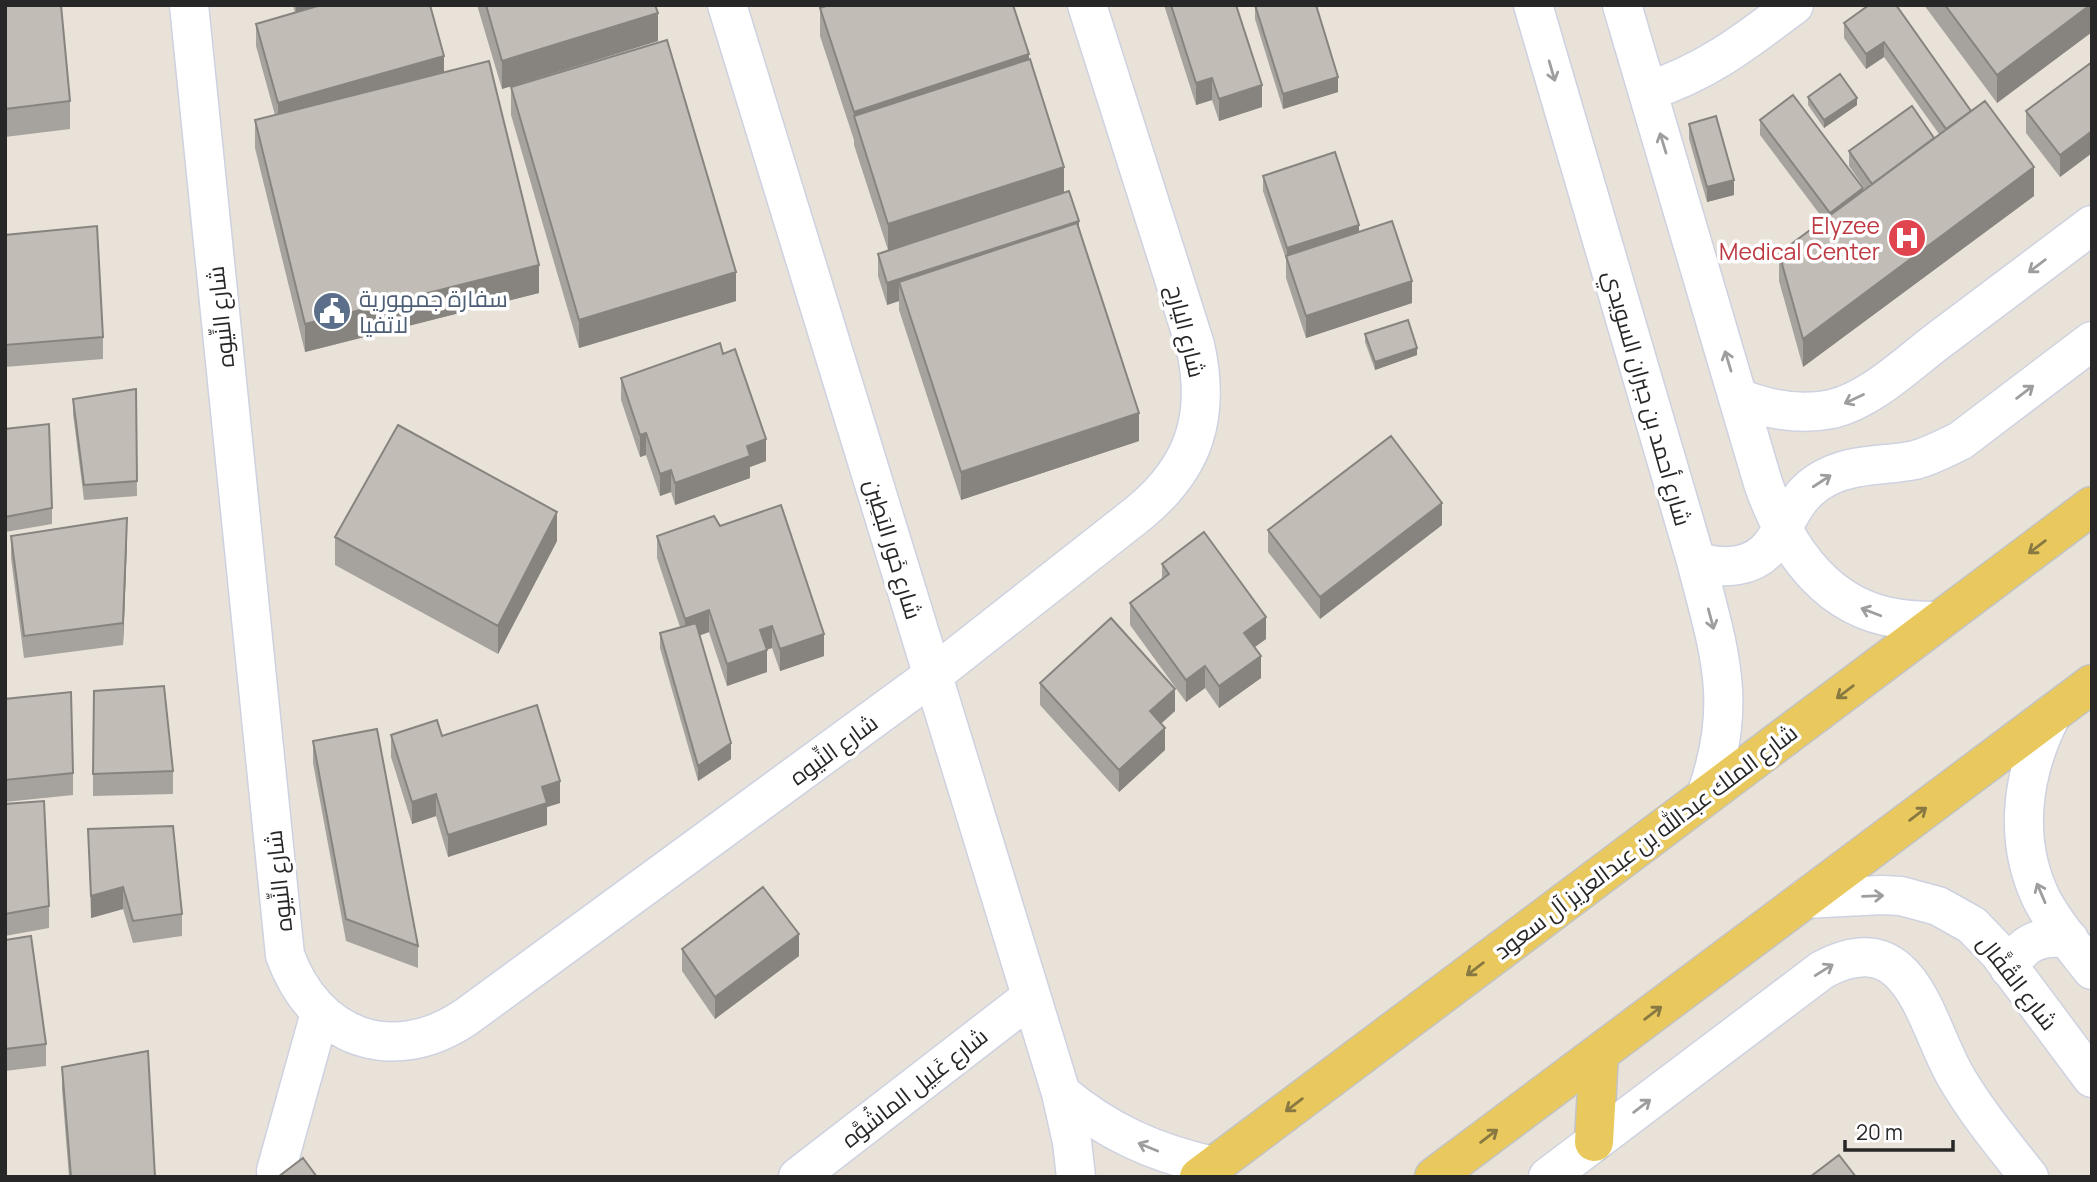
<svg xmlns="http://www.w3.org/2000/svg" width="2097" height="1182" viewBox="0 0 2097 1182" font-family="Manrope,Cairo,sans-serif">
  <rect width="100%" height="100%" fill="#e9e2d9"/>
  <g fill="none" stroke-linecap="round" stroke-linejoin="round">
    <defs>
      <path id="minor" d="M189 5 285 955C315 1038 392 1067 466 1017L933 675 1139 513C1195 467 1211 415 1195 345L1087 5
        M727 5 1061 1093 1072 1142 1076 1177
        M1533 5 1696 561C1719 651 1739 703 1706 795
        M1622 5 1763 483C1783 541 1820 601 1885 616 1902 620 1920 621 1938 621
        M1648 91C1707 72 1745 42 1794 5
        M1739 398C1769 410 1799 416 1832 409 1872 399 1907 364 1939 340 1990 302 2041 263 2092 225
        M1696 561C1723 570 1755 569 1773 543 1788 521 1795 498 1817 483 1848 462 1881 467 1915 460 1931 456 1945 448 1960 441L2092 341
        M2052 714C2022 772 2012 839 2042 900 2055 925 2075 948 2092 970
        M1805 899 1882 895 1901 896 1938 906 1972 925 1998 952 2092 1078
        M2009 968C2022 943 2041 934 2069 939
        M1061 1093C1107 1132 1155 1153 1213 1166
        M276 1171 320 1013
        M798 1177 1031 997
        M1548 1177 1822 970C1912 922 1924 1022 1956 1077 1977 1113 2003 1144 2029 1177"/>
      <path id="major" d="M1594 1142 1599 1054
        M1199 1177 2092 506
        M1434 1177 2092 684"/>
    </defs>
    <use href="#minor" stroke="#ced2e0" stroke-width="41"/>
    <use href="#major" stroke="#c3c3c3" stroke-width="41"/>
    <use href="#minor" stroke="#fff" stroke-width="38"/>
    <use href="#major" stroke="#e9c95e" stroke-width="38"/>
  </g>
  <path fill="#a6a29d" d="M5 5 70 101V129L5 137Z
    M293 5H430L444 72 539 293 305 352 255 148V120L275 115 256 46V24L295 13Z
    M477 5H655L658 41 502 89Z
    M1164 5H1236L1262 107 1219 121 1212 100 1196 105Z
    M1255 5 1338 92 1283 109 1255 19Z
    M1869 5 1971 111 2034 196 1803 367 1779 281V253L1824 220 1760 135V120L1863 191 1865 189 1849 166V151L1934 138 1939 134 1884 57 1866 69 1844 38V23Z
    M1924 5H2092V32L1997 103Z
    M820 8 1029 60 1064 193 1079 226 1139 441 961 500 899 310V301L887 305 878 276V254L888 250 854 145V140L820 36Z
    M2092 62V153L2060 177 2026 133V111Z
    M511 87 736 301 579 348 511 115Z
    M1808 97 1857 105 1824 128 1808 105Z
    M1689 124 1734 195 1707 202 1689 139Z
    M1263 176 1359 232 1412 303 1306 338 1286 278V259L1263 191Z
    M5 235 103 337V359L5 367Z
    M1365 334 1417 355 1375 370 1365 342Z
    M723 354 766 461 750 467V478L675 505 671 492 660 496 646 455 640 457 621 400V378Z
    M136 389 137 496 84 500 73 414V399Z
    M5 429 52 508V524L5 532Z
    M1442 525 1320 619 1268 552V530Z
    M720 526 824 656 780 671 772 648 767 649V672L727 686 709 632 700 635 731 759 698 781 660 648V633L680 627 657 558V536Z
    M11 536 127 540 123 645 24 658 11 558Z
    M335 537 557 541 498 654 335 565Z
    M1162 564 1266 639 1254 647 1261 678 1219 708 1205 688 1186 702 1130 625V603L1162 579Z
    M1040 683 1175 711 1161 724 1165 750 1119 792 1040 705Z
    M5 699 73 773V795L5 802Z
    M391 735 442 736 560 803 547 807V825L448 857 436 816 412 824 391 757Z
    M313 741 418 946V968L346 941 313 763Z
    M173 771V794L93 796V774Z
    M5 804 49 906V928L5 936Z
    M88 829 182 914V936L133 943 123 909 91 918Z
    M5 940 46 1044V1066L5 1071Z
    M682 949 799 956 715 1019 682 971Z
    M62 1067 155 1177H69L62 1089Z"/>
  <path fill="#87847f" d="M296 5H326L296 15Z
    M2090 5H2092V32L1997 103V75Z
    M658 13V41L502 89V61Z
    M1884 42V57L1866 69V54Z
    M1029 54V82L854 116V140V112Z
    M444 56V78L278 125V103Z
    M1338 77V92L1283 109V94Z
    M1212 78V100L1196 105V83Z
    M1262 85V107L1219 121V99Z
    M1857 98V105L1824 128V120Z
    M2092 131V153L2060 177V155Z
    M1064 167V195L888 252V224Z
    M2034 167V196L1803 367V339Z
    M1734 180V195L1707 202V187Z
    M1863 188V203L1830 228V213Z
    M1079 221V243L899 282V301L887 305V283Z
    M1359 225V240L1287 260V248Z
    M539 265V293L305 352V324Z
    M736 272V301L579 348V320Z
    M1412 281V303L1306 338V316Z
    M1417 348V355L1375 370V362Z
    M1139 413V441L961 500V472Z
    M646 433V455L640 457V435Z
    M766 439V461L750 467V478L675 505V483L747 446Z
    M671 470V492L660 496V474Z
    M1442 503V525L1320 619V597Z
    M557 512V541L498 654V626Z
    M127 518V540L123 645V623Z
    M709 610V632L685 641V619Z
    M1266 617V639L1244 655V633Z
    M772 626V648L760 652V630Z
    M824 634V656L780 671V649Z
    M767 650V672L727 686V664Z
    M1261 656V678L1219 708V686Z
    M1205 666V688L1186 702V680Z
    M1175 689V711L1150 733V711Z
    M1165 728V750L1119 792V770Z
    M731 743V759L698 781V766Z
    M560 781V803L547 807V825L448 857V835L542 787Z
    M436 794V816L412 824V802Z
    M123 887V909L91 918V896Z
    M799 934V956L715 1019V997Z"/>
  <path fill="#c1bcb6" stroke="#87847f" stroke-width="2" d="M5 5H61L70 101 5 109Z
    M321 5H430L444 56 278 103 256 24Z
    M486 5H655L658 13 502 61Z
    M829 5H1013L1029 54 854 112 820 8Z
    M1171 5H1236L1262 85 1219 99 1212 78 1196 83Z
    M1255 5H1316L1338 77 1283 94Z
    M1869 5H1896L1971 111 1946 129 1884 42 1866 54 1844 23Z
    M1945 5H2090L1997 75Z
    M667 40 736 272 579 320 511 87Z
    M1030 59 1064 167 888 224 854 116Z
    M489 61 539 265 305 324 255 120Z
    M2092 62V131L2060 155 2026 111Z
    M1840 74 1857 98 1824 120 1808 97Z
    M1793 95 1863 188 1830 213 1760 120Z
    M1985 101 2034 167 1803 339 1779 253Z
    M1912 106 1934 138 1872 184 1849 151Z
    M1716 116 1734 180 1707 187 1689 124Z
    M1335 152 1359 225 1287 248 1263 176Z
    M1069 191 1079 221 887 283 878 254Z
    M1392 221 1412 281 1306 316 1286 256Z
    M1077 223 1139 413 961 472 899 282Z
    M97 226 103 337 5 345V235Z
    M1408 320 1417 348 1375 362 1365 334Z
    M720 343 723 354 735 349 766 439 747 446 750 456 675 483 671 470 660 474 646 433 640 435 621 378Z
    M136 389 137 481 84 485 73 399Z
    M49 424 52 508 5 517V429Z
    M398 425 557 512 498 626 335 537Z
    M1391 436 1442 503 1320 597 1268 530Z
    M781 505 824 634 780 649 772 626 760 630 767 650 727 664 709 610 685 619 657 536 714 516 720 526Z
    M127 518 123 623 24 636 11 536Z
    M1204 532 1266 617 1244 633 1261 656 1219 686 1205 666 1186 680 1130 603 1169 574 1162 564Z
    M1111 618 1175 689 1150 711 1165 728 1119 770 1040 683Z
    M696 623 731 743 698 766 660 633Z
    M164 686 173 771 93 774 94 691Z
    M71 692 73 773 5 780V699Z
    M537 705 560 781 542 787 547 803 448 835 436 794 412 802 391 735 437 720 442 736Z
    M377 729 418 946 346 919 313 741Z
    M44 801 49 906 5 914V804Z
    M173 826 182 914 133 921 123 887 91 896 88 829Z
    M763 887 799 934 715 997 682 949Z
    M31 936 46 1044 5 1049V940Z
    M148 1051 155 1177H71L62 1067Z
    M1839 1155 1856 1177H1810Z
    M303 1158 317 1177H278Z"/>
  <defs><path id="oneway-shaft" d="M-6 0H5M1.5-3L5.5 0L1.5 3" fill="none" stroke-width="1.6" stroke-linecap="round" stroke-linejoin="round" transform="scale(1.75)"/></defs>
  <g stroke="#9e9e9e">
    <use href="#oneway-shaft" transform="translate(1552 71) rotate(74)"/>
    <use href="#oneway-shaft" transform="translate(1663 143) rotate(-107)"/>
    <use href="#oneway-shaft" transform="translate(2037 266) rotate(143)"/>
    <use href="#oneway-shaft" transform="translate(1728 361) rotate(-107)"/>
    <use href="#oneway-shaft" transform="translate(2025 392) rotate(-37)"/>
    <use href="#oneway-shaft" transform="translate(1854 399) rotate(155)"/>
    <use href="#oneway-shaft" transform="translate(1822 481) rotate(-33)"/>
    <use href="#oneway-shaft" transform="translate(1871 612) rotate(-159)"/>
    <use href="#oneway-shaft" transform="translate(1711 619) rotate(75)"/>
    <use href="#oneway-shaft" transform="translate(2041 893) rotate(-113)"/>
    <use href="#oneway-shaft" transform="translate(1873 896) rotate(-2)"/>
    <use href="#oneway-shaft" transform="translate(1824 970) rotate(-32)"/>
    <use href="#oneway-shaft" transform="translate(1642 1106) rotate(-37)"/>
    <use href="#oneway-shaft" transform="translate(1148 1147) rotate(-158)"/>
  </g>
  <g stroke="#887842">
    <use href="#oneway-shaft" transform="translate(2037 547) rotate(143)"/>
    <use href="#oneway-shaft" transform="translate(1845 692) rotate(143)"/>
    <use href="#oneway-shaft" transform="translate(1918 814) rotate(-37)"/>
    <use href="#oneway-shaft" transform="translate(1475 969) rotate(143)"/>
    <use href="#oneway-shaft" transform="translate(1653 1013) rotate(-37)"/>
    <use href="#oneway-shaft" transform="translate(1294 1105) rotate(143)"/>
    <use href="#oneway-shaft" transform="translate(1489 1136) rotate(-37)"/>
  </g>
  <defs>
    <symbol id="hospital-disc" viewBox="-11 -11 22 22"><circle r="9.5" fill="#e0444e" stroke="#fff"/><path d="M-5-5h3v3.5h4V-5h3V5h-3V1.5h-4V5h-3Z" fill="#fff"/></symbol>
    <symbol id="civic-disc" viewBox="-11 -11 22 22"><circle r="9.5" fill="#5c6f8a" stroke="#fff"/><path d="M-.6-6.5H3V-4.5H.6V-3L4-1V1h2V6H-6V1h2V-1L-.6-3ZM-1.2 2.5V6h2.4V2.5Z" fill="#fff"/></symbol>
  </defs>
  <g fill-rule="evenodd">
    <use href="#hospital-disc" x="1885" y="216" width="44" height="44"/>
    <use href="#civic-disc" x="310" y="289" width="44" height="44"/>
  </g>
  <g text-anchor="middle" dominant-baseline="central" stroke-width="7" stroke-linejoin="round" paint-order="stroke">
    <g font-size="23" fill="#be3a42" stroke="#fff" text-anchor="end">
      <text x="1880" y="225">Elyzee<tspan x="1880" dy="26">Medical Center</tspan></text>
    </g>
    <g font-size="23" fill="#4e5e75" stroke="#fff" text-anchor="start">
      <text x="359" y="298">سفارة جمهورية<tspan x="359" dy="26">لاتفيا</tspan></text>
    </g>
    <g font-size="23" fill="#272727" stroke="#fff">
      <text transform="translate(220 317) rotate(-96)">شارع النِّيوه</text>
      <text transform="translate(1187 331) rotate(76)">شارع اليارِح</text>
      <text transform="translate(1648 398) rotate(74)">شارع أحمد بن جبران السويدي</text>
      <text transform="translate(894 549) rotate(73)">شارع خَور البَطِين</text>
      <text transform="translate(833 749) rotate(-36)">شارع النِّيوه</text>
      <text transform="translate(1645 841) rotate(-37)">شارع الملك عبدالله بن عبدالعزيز آل سعود</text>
      <text transform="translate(278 881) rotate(-96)">شارع النِّيوه</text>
      <text transform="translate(2018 982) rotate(52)">شارع القُفَّال</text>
      <text transform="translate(914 1087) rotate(-38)">شارع غَلِيل الماشُوَّه</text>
    </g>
  </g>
  <rect width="2097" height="1182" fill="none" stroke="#272727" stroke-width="14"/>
  <path d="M1845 1140v10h108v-10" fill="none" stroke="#272727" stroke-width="3.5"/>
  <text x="1856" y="1140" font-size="21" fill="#272727" stroke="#ffffff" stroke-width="5" paint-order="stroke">20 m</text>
</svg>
